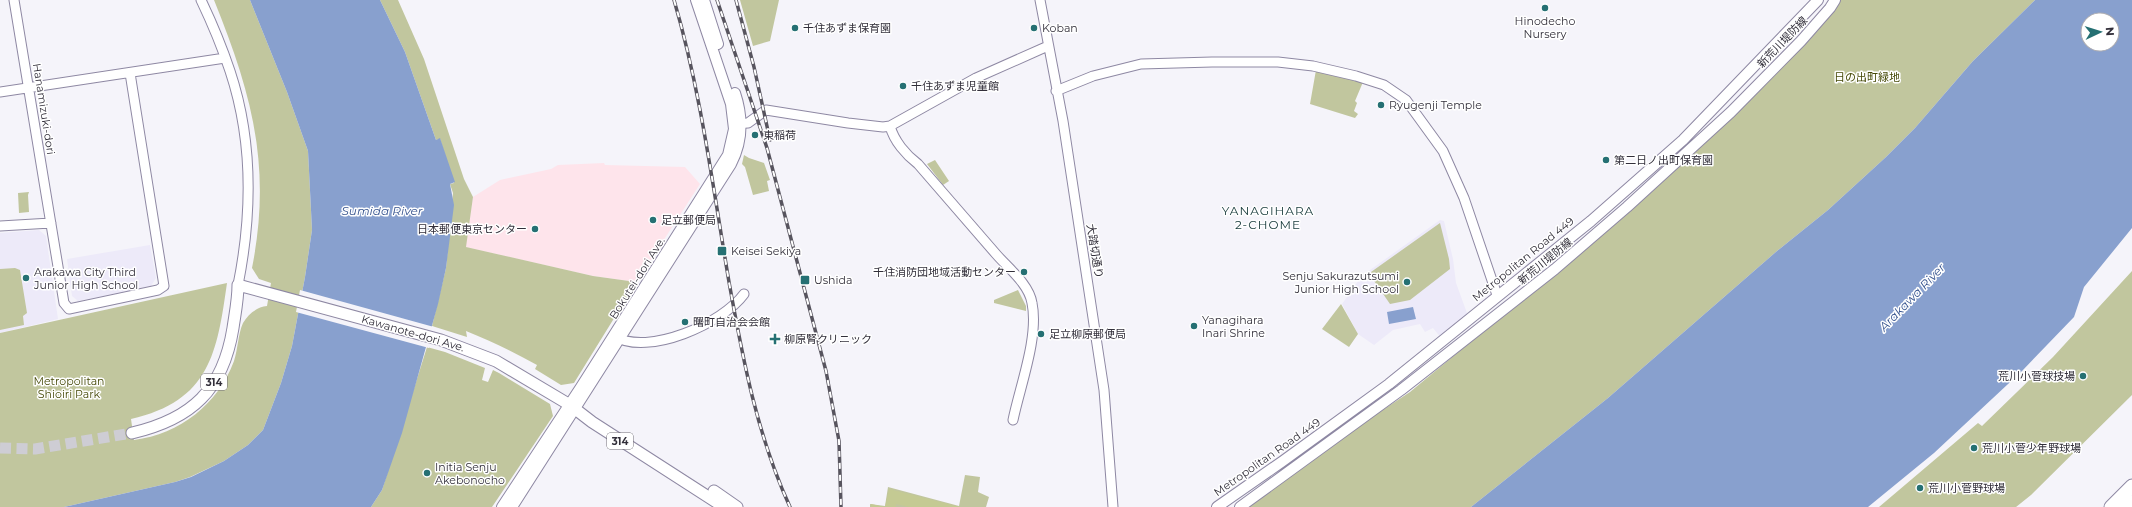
<svg xmlns="http://www.w3.org/2000/svg" width="2132" height="507" viewBox="0 0 2132 507" font-family="Montserrat,'Noto Sans JP',sans-serif">
  <rect width="100%" height="100%" fill="#f5f4fa"/>
  <path fill="#fee4eb" d="M604 163 605 165 685 167 700 184 634 286 629 281 593 276 465 247 473 197 500 180 551 169 558 165Z"/>
  <path fill="#edeaf9" d="M1440 220 1444 221 1453 259 1456 283 1468 316 1441 338 1433 328 1425 332 1420 324 1393 330 1374 345 1358 334 1342 304 1358 281 1370 270Z
    M39 230 46 236 58 319 0 333V233Z
    M150 245 156 278 151 286 78 301 72 296 67 259Z"/>
  <path fill="#c1c69e" d="M214 0H250L287 92 308 151 312 230 305 277 292 346 281 383 263 430 248 445 224 461 190 477 175 482 64 507H0V333L227 283C217 353 210 401 131 419L134 440C180 434 218 404 234 361 238 349 238 334 243 323 248 314 257 307 267 306L271 283 259 279 252 268C272 167 252 94 214 0Z
    M380 0H398L424 59 464 179 473 197 466 247 593 276 629 281 634 286 574 383 561 385 535 369 537 365C514 352 491 341 466 331L467 337 432 326 446 268 453 193 450 184 454 183 440 139 436 140 405 52Z
    M740 0H779L770 41 753 46Z
    M1840 0H2035L1973 61 1915 128 1886 157 1828 210 1777 251 1608 398 1471 507H1247L1363 423 1410 392 1653 191 1771 78 1833 11Z
    M1316 70 1363 82 1355 101 1357 103 1354 111 1358 114 1355 118 1310 104Z
    M744 155 749 158 764 163 770 180 767 181 769 191 753 195 745 167 742 164Z
    M935 160 949 181 943 185 927 164Z
    M29 192 28 195 29 212 19 213 18 193Z
    M1440 223 1449 259 1450 269 1410 300 1390 304 1370 275 1371 272Z
    M15 268 20 270 27 313 23 316 24 325 0 330V269Z
    M2132 271V395L2031 495 2016 507H1879L1978 423 1982 426 2053 357Z
    M1018 290 1026 306V311L994 303V300Z
    M1341 304 1358 334 1349 347 1322 329Z
    M427 347 445 352 485 368 482 380 488 382 493 370 499 373 550 404 553 416 492 507H371L382 490Z
    M965 475 980 477 978 492 989 497 986 507H870V504L885 506 888 487 959 506Z"/>
  <path fill="#c4ca93" d="M889 489 960 507H909L896 504V507H871V504L885 507Z"/>
  <path fill="#88a0ce" fill-rule="evenodd" d="M250 0H380L405 52 436 140 440 138 455 182 450 184 454 205 446 268 438 304 402 433 382 490 371 507H64L175 482 191 477 224 461 248 445 263 430 281 383 292 346 305 277 312 230 308 151 287 92Z
    M2035 0H2132V228L2084 287 2074 317 2022 371 1934 453 1868 507H1471L1608 398 1777 251 1828 210 1886 157 1915 128 1973 61ZM2088 20H2112V44H2088Z
    M1413 307 1416 319 1389 324 1387 312Z"/>
  <path fill="#f5f4fa" d="M300 290 434 327 429 348 296 312Z"/>
  <g fill="none" stroke-linecap="round" stroke-linejoin="round">
    <path stroke="#cecdd4" stroke-width="11" stroke-dasharray="11 5.5" stroke-linecap="butt" d="M0 448 35 449 132 433"/>
    <defs>
      <path id="tertiary" d="M14 0 64 303 69 309 158 290 164 286 130 73
        M201 0C212 23 222 47 230 71 253 140 252 215 238 285
        M1040 0 1063 121 1104 390 1113 507
        M1056 91 1093 76 1141 64 1212 62H1278L1313 66 1356 76 1384 85 1406 100 1443 151 1464 198 1497 295
        M0 92 225 58
        M734 124 748 123 766 110 848 123 883 127 890 126 976 78 1048 46
        M890 126C894 141 906 155 918 164 944 194 970 224 996 254 1008 268 1029 284 1032 303 1039 337 1020 386 1013 420
        M0 226 51 223
        M614 336C648 357 723 323 744 294"/>
      <path id="secondary" d="M704 0 718 44
        M502 507 581 387 728 155 734 129 731 104 696 0
        M512 507 731 164C743 141 743 117 735 93
        M1217 507 1283 461 1389 384 1591 221 1683 140 1818 0
        M1240 507 1401 390 1555 269 1627 207 1731 112 1801 41 1830 8 1835 0"/>
      <path id="primary" d="M238 285 441 340 496 361 570 405 592 422 724 507
        M132 433C192 419 223 390 233 328 235 314 238 300 238 285
        M714 491 737 507"/>
      <path id="motorway" d="M2111 507 2132 486
        M2125 507 2132 500"/>
    </defs>
    <use href="#tertiary" stroke="#8e88a3" stroke-width="11"/>
    <use href="#secondary" stroke="#8e88a3" stroke-width="12"/>
    <use href="#primary" stroke="#8e88a3" stroke-width="13"/>
    <use href="#motorway" stroke="#8e88a3" stroke-width="15"/>
    <use href="#tertiary" stroke="#fff" stroke-width="9"/>
    <use href="#secondary" stroke="#fff" stroke-width="10"/>
    <use href="#primary" stroke="#fff" stroke-width="11"/>
    <use href="#motorway" stroke="#fff" stroke-width="13"/>
    <defs>
      <path id="rail" d="M674 0C701 92 713 188 729 282 743 360 757 435 790 507
        M717 0 767 148 826 371 839 441 841 507
        M736 0 754 67 770 140"/>
    </defs>
    <use href="#rail" stroke="#57545e" stroke-width="3.5"/>
    <use href="#rail" stroke="#fff" stroke-width="2" stroke-dasharray="6" stroke-linecap="butt"/>
  </g>
  <g fill="#257073" stroke="#fff" stroke-width="1.5">
    <circle cx="1545" cy="8" r="4"/>
    <circle cx="795" cy="28" r="4"/>
    <circle cx="1034" cy="28" r="4"/>
    <circle cx="903" cy="86" r="4"/>
    <circle cx="1381" cy="105" r="4"/>
    <circle cx="755" cy="135" r="4"/>
    <circle cx="1606" cy="160" r="4"/>
    <circle cx="653" cy="220" r="4"/>
    <circle cx="535" cy="229" r="4"/>
    <rect x="717" y="246" width="10" height="10" rx="2"/>
    <circle cx="1024" cy="272" r="4"/>
    <circle cx="26" cy="278" r="4"/>
    <rect x="800" y="275" width="10" height="10" rx="2"/>
    <circle cx="1407" cy="282" r="4"/>
    <circle cx="685" cy="322" r="4"/>
    <circle cx="1194" cy="326" r="4"/>
    <circle cx="1041" cy="334" r="4"/>
    <path d="M773 333h4v4h4v4h-4v4h-4v-4h-4v-4h4z"/>
    <circle cx="2083" cy="376" r="4"/>
    <circle cx="1974" cy="448" r="4"/>
    <circle cx="427" cy="473" r="4"/>
    <circle cx="1920" cy="488" r="4"/>
  </g>
  <g text-anchor="middle" dominant-baseline="central" stroke-width="3" stroke-linejoin="round" paint-order="stroke">
    <g fill="#fff" stroke="#706d75" stroke-width="1">
      <rect x="201" y="374" width="26" height="16" rx="3"/>
      <rect x="607" y="433" width="26" height="16" rx="3"/>
    </g>
    <g font-size="10" font-weight="bold" fill="#322f3a">
      <text x="214" y="382">314</text>
      <text x="620" y="441">314</text>
    </g>
    <g font-size="11" fill="#322f3a" stroke="#fff" text-anchor="start">
      <text x="1545" y="21" text-anchor="middle">Hinodecho<tspan x="1545" dy="13">Nursery</tspan></text>
      <text x="803" y="28">千住あずま保育園</text>
      <text x="1042" y="28">Koban</text>
      <text x="911" y="86">千住あずま児童館</text>
      <text x="1389" y="105">Ryugenji Temple</text>
      <text x="763" y="135">東稲荷</text>
      <text x="1614" y="160">第二日ノ出町保育園</text>
      <text x="661" y="220">足立郵便局</text>
      <text x="527" y="229" text-anchor="end">日本郵便東京センター</text>
      <text x="731" y="251">Keisei Sekiya</text>
      <text x="34" y="272">Arakawa City Third<tspan x="34" dy="13">Junior High School</tspan></text>
      <text x="1016" y="272" text-anchor="end">千住消防団地域活動センター</text>
      <text x="1399" y="276" text-anchor="end">Senju Sakurazutsumi<tspan x="1399" dy="13">Junior High School</tspan></text>
      <text x="814" y="280">Ushida</text>
      <text x="1202" y="320">Yanagihara<tspan x="1202" dy="13">Inari Shrine</tspan></text>
      <text x="693" y="322">曙町自治会会館</text>
      <text x="1049" y="334">足立柳原郵便局</text>
      <text x="784" y="339">柳原腎クリニック</text>
      <text x="2075" y="376" text-anchor="end">荒川小菅球技場</text>
      <text x="1982" y="448">荒川小菅少年野球場</text>
      <text x="435" y="467">Initia Senju<tspan x="435" dy="13">Akebonocho</tspan></text>
      <text x="1928" y="488">荒川小菅野球場</text>
    </g>
    <g font-size="11" fill="#322f3a" stroke="#fff">
      <text transform="translate(1782 42) rotate(-46)">新荒川堤防線</text>
      <text transform="translate(44 109) rotate(81)">Hanamizuki-dori</text>
      <text transform="translate(1095 251) rotate(81)">大踏切通り</text>
      <text transform="translate(1523 259) rotate(-39)">Metropolitan Road 449</text>
      <text transform="translate(1545 261) rotate(-39)">新荒川堤防線</text>
      <text transform="translate(637 278) rotate(-58)">Bokutei-dori Ave.</text>
      <text transform="translate(413 333) rotate(16)">Kawanote-dori Ave.</text>
      <text transform="translate(1267 457) rotate(-35)">Metropolitan Road 449</text>
    </g>
    <g font-size="11" fill="#464a08" stroke="#fff">
      <text x="1867" y="77">日の出町緑地</text>
      <text x="69" y="381">Metropolitan<tspan x="69" dy="13">Shioiri Park</tspan></text>
    </g>
    <g font-size="12" font-style="italic" fill="#37548f" stroke="#fff">
      <text x="382" y="210">Sumida River</text>
      <text transform="translate(1912 297) rotate(-46)">Arakawa River</text>
    </g>
    <g font-size="12" letter-spacing="1" fill="#143738" stroke="#fff">
      <text x="1268" y="210">YANAGIHARA<tspan x="1268" dy="14">2-CHOME</tspan></text>
    </g>
  </g>
  <g transform="translate(2100 32) rotate(86)"><circle r="19" fill="#ffffff" stroke="#adacb0"/>
  <path d="M0-3L7 15L0 10L-7 15Z" fill="#257073"/>
  <text y="-6" font-size="11" font-weight="bold" text-anchor="middle" fill="#322f3a">N</text>
  </g>
</svg>
